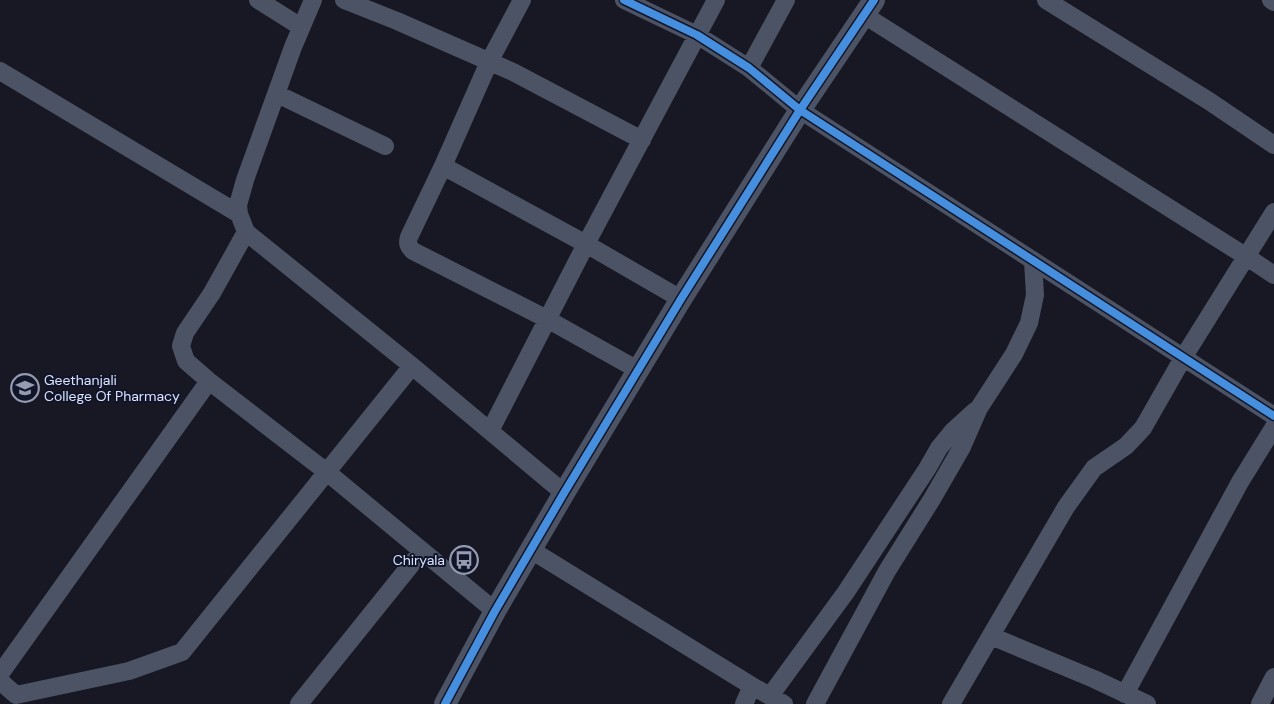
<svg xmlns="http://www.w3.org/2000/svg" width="1274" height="704" viewBox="0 0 1274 704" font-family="'DM Sans',sans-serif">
  <rect width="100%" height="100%" fill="#171823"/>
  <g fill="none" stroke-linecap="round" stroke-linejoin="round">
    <path stroke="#4c5364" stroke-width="18" d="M258 0 301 27
      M313 0 293 47 245 180 238 205 239 214 246 232 412 366 564 493
      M344 0 397 21 513 72 642 140
      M522 0 489 62 443 166 586 244 681 299
      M624 0 697 35 749 68 800 110 1274 416
      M1046 0 1209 101 1274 145
      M1271 0 1274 2
      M864 15 1247 257 1274 275
      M749 68 786 0
      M0 71 239 214
      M277 94 385 146
      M443 166 409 237C407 243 408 246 413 251L547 319 638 370
      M246 232 212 293 185 333 181 346 186 361 209 381 328 473 495 611
      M490 431 586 244 716 0
      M531 550 752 686 784 704
      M991 636 1094 679 1147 704
      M0 674 209 381
      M0 681 16 695 129 671 182 652 412 366
      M1125 694 1240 482 1274 427
      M770 696 846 592 927 469 939 448 953 431 975 411
      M299 704 422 551
      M744 704 752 686
      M815 704 887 571 932 499 962 447 979 408 1014 354 1029 323 1035 295 1033 261
      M951 704 1066 507 1094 468 1126 446 1143 428 1183 358 1274 212
      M1260 704 1274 677"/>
    <path stroke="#4c5364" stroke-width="22" d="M445 704 495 611 564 493 681 299 800 110 874 0"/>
    <defs>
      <path id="cycleway" d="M624 0 697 35 749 68 800 110 1274 416
        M445 704 495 611 564 493 681 299 800 110 874 0"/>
    </defs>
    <use href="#cycleway" stroke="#111529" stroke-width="11"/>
    <use href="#cycleway" stroke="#468fdf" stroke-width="8"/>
  </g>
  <defs>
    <symbol id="university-ring" viewBox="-11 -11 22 22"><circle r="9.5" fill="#111529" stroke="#969bb1" stroke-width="1.5"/><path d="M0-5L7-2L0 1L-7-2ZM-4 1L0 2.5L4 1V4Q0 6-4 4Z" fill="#969bb1"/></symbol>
    <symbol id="bus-ring" viewBox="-11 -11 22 22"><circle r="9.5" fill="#111529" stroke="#969bb1" stroke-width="1.5"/><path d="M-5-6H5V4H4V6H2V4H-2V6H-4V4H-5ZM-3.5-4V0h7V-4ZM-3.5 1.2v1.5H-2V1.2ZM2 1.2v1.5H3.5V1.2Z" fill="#969bb1"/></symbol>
  </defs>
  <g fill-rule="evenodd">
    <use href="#university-ring" x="9" y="372" width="32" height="32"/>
    <use href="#bus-ring" x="448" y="544" width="32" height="32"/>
  </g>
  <g text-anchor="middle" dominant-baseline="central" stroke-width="4" stroke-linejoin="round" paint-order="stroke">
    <g font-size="14" fill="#dbe2fe" stroke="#111529" text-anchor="start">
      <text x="44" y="380">Geethanjali<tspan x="44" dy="16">College Of Pharmacy</tspan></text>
      <text x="445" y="560" text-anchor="end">Chiryala</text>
    </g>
  </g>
</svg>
